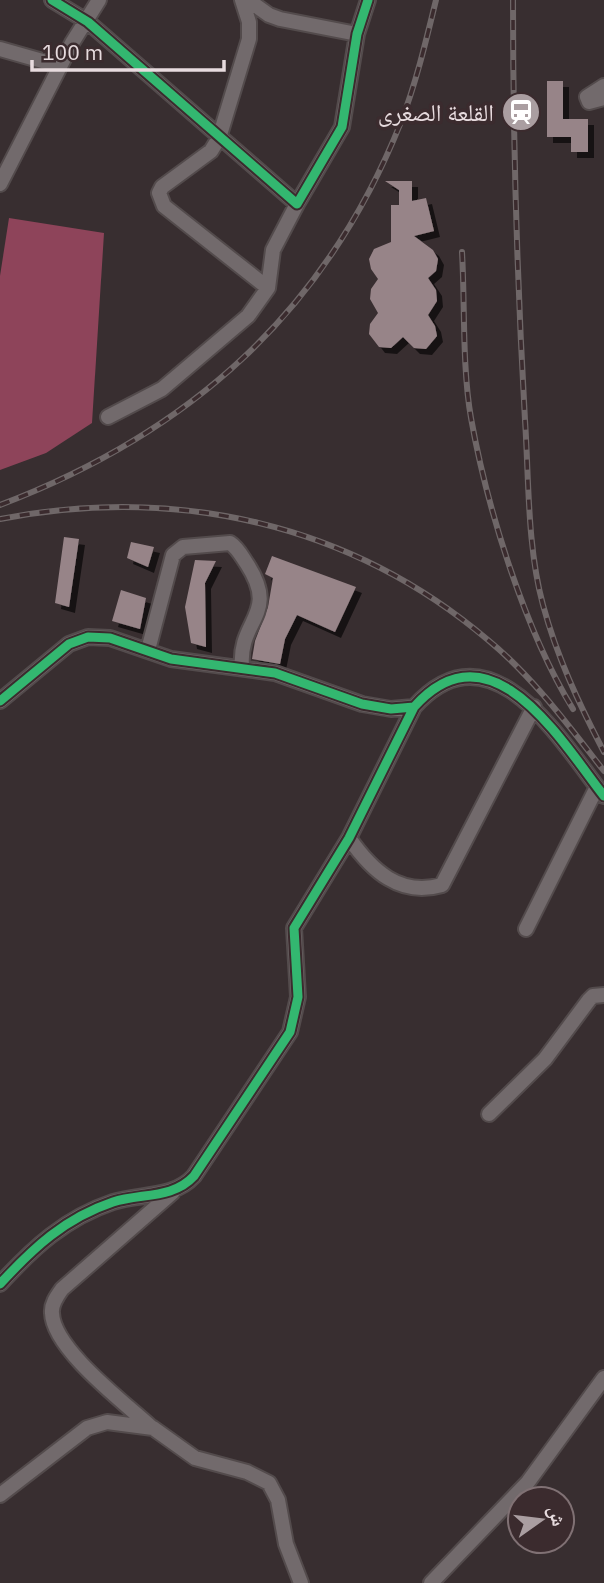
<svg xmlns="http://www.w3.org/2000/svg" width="604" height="1583" viewBox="0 0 604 1583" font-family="'IBM Plex Sans','Noto Naskh Arabic',sans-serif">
  <defs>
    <filter id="shadow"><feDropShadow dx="6" dy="6" stdDeviation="0" flood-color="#0009"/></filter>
  </defs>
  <rect width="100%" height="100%" fill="#382e30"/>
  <path fill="#8e445a" d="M9 218 104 233 92 423 46 453 0 470V276Z"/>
  <path fill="#978488" filter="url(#shadow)" d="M547 81H563V119H588V152H571V137H547Z
    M385 181H412V201L426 198 434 231 414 236 433 250 438 259 436 271 428 278 436 290 437 301 428 315 435 326 437 336 426 349 414 348 403 337 391 348 379 347 369 334 370 324 378 313 370 299 371 289 378 279 371 269 369 259 374 249 391 242V205H399V190Z
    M64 537 79 539 69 607 55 603Z
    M131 542 154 547 148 567 127 558Z
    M272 556 356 587 335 632 297 615 285 639 280 664 252 659 255 641 268 607 273 578 265 574Z
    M195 560 216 561 205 583 206 647 191 643 185 607Z
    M121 590 146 598 140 629 112 621Z"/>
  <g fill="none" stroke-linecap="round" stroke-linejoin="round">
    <defs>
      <path id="minor" d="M52 0 88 22 297 204 342 127 357 34 368 0
        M242 0 249 22V39L219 138 211 151 162 187 159 193 164 206 268 288
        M248 0 269 15 280 19 357 34
        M0 49 60 66
        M604 86 587 97 589 102 604 98
        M0 184 72 43 99 0
        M108 417 162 389 248 316 268 288 273 250 297 204
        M148 650 173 555 183 547 230 543C238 548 242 557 247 564 280 615 238 619 242 667
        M0 701 69 644 88 637 110 638 171 659 275 673 362 704 391 709 414 707
        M349 838C372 871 400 897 442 885L534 707
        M526 929 597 787
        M489 1114 545 1059 589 1000 593 996 604 995
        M0 1284C33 1248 65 1218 113 1202 141 1193 173 1199 194 1176L290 1032 298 997 294 928 349 838 414 707C491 621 561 741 604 796
        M151 1427C125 1403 53 1349 52 1313 51 1304 57 1296 62 1289L173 1192
        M0 1495 87 1428 107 1422 153 1428 195 1458 247 1472 269 1483 278 1500 286 1544 301 1583
        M431 1583 528 1482 604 1378"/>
    </defs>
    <use href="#minor" stroke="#534b4c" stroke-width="18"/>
    <use href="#minor" stroke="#726a6c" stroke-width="14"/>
    <defs>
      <path id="rail" d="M513 0C513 140 517 280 525 420 529 480 527 546 543 605 557 657 579 704 604 752
        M462 252C465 304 462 367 471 418 487 508 525 631 573 709
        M0 505C189 433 325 313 401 122 416 83 426 41 436 0
        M0 519C176 485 350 523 488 640 533 677 568 725 604 771"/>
    </defs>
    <use href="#rail" stroke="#6f6768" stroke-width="6"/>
    <use href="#rail" stroke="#3b2b2e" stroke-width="3.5" stroke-dasharray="10" stroke-linecap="butt"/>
    <defs>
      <path id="cycleway" d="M52 0 88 22 297 204 342 127 357 34 368 0
        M0 701 69 644 88 637 110 638 171 659 275 673 362 704 391 709 414 707
        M0 1284C33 1248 65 1218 113 1202 141 1193 173 1199 194 1176L290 1032 298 997 294 928 349 838 414 707C491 621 561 741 604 796"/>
    </defs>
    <use href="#cycleway" stroke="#3b2b2e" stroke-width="13"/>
    <use href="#cycleway" stroke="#33b770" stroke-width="9"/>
  </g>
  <defs>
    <symbol id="station-disc" viewBox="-11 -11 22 22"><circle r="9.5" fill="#aa9ea1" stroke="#3b2b2e"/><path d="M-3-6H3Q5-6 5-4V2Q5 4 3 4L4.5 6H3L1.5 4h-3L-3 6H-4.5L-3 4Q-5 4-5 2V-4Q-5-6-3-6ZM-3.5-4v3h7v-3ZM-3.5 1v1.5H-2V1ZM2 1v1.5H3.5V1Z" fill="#fff"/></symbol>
  </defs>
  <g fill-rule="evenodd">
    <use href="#station-disc" x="499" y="90" width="44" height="44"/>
  </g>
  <g text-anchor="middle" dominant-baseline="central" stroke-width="7" stroke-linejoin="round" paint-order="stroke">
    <g font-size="24" fill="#e7dbde" stroke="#3b2b2e" text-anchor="end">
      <text x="494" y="112">القلعة الصغرى</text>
    </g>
  </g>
  <g transform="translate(541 1520) rotate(76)"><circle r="33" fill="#3b2b2e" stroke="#807174" stroke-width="2"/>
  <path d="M0-5L12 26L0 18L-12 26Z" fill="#aa9ea1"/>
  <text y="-10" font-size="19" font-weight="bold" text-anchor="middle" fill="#e7dbde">ش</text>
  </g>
  <path d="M32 60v10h192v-10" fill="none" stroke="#e7dbde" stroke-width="3.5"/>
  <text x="42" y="60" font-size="21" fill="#e7dbde" stroke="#3b2b2e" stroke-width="5" paint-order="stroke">100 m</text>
</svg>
